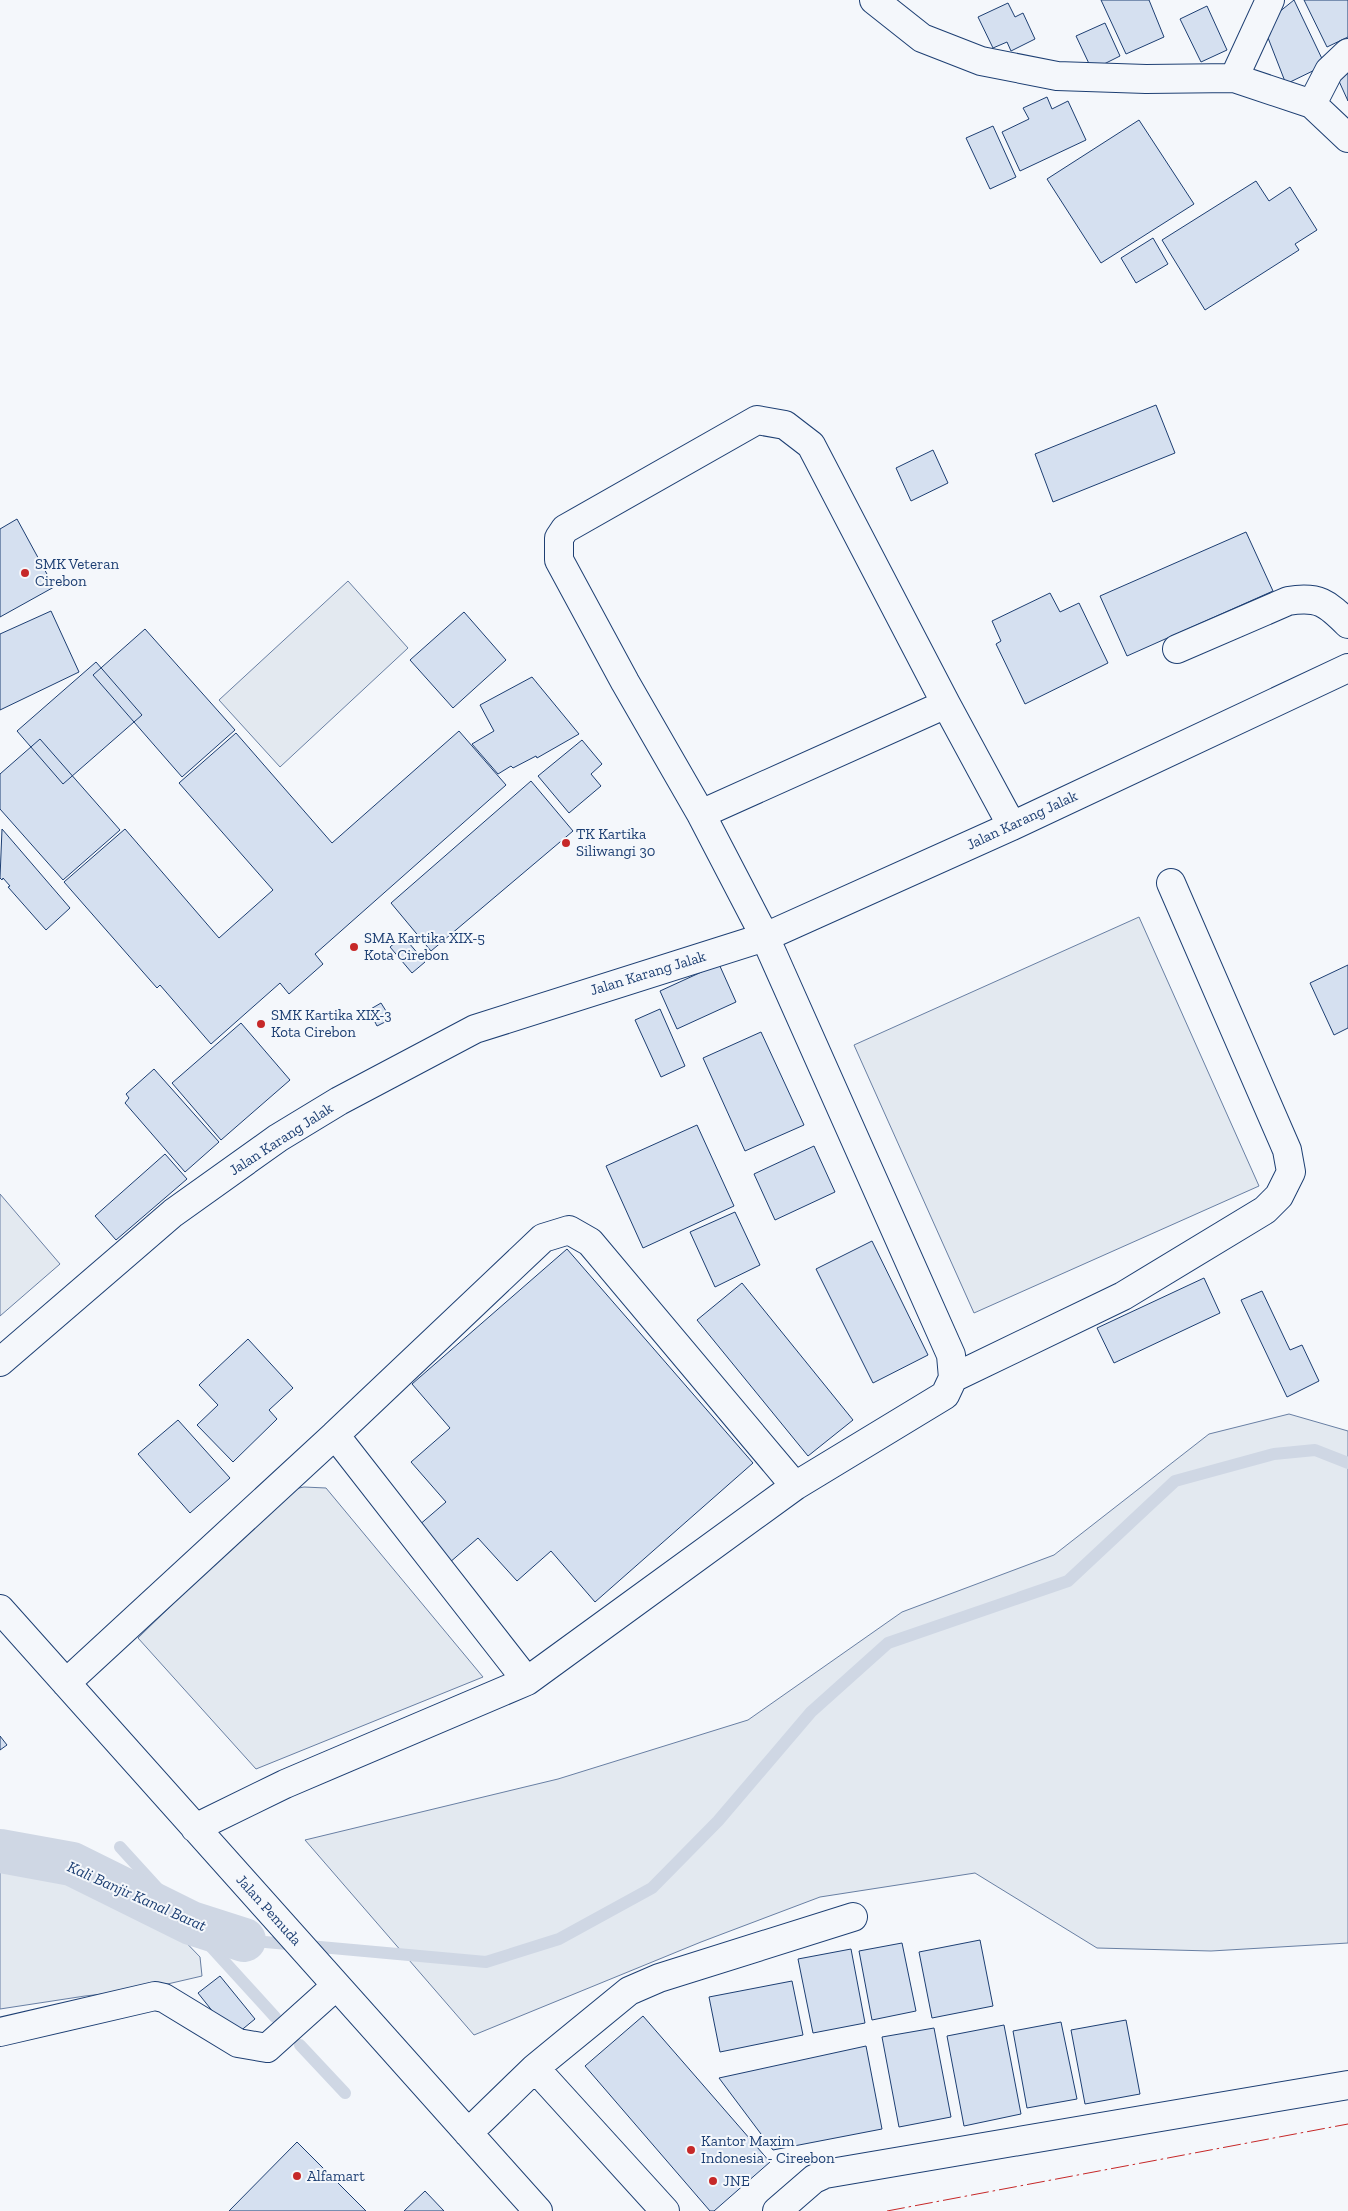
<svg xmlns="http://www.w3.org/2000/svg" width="1348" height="2211" viewBox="0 0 1348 2211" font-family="'Zilla Slab',serif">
  <rect width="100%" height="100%" fill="#f4f7fb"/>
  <path fill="#e3e9f0" stroke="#687fa3" d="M348 581 408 648 280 767 219 700Z
    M1139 917 1259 1186 974 1313 854 1045Z
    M0 1194 60 1264 0 1316Z
    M1289 1414 1348 1431V1943L1211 1951 1097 1948 975 1873 820 1897 701 1942 474 2035 305 1840 558 1779 748 1720 902 1612 1054 1555 1209 1434Z
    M304 1487 326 1488 483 1677 256 1769 138 1638 289 1490Z
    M0 1866 66 1878 128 1913 175 1931 200 1957 202 1976 146 1989 85 1996 0 2009Z"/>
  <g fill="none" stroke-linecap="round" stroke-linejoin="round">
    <path stroke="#cfd7e4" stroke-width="12" d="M120 1847 275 2017
      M244 1940 486 1962 559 1939 652 1888 718 1821 811 1712 888 1643 1068 1581 1175 1481 1274 1454 1315 1450 1348 1463
      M300 2045 345 2093"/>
    <path stroke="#cfd7e4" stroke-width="44" d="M0 1851 72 1864 191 1923 244 1940"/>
  </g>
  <path fill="#d5e0f0" stroke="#1d3f73" d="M1101 0H1149L1164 37 1126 54Z
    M1294 0 1325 65 1286 84 1263 25Z
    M1304 0H1348V37L1327 47Z
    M1008 3 1015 17 1023 13 1035 39 1011 51 1007 42 993 48 978 17Z
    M1207 6 1227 50 1201 62 1180 19Z
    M1105 23 1120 56 1092 70 1076 36Z
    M1348 61V101L1333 68Z
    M1047 97 1052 109 1068 101 1086 140 1020 171 1002 132 1029 119 1023 108Z
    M1139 120 1194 204 1101 263 1047 179Z
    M993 126 1016 177 990 189 966 138Z
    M1256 181 1269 201 1290 187 1317 230 1295 244 1299 250 1205 310 1162 240Z
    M1153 238 1168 264 1136 283 1121 258Z
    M1156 405 1175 453 1053 502 1035 454Z
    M933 450 948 483 911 501 896 468Z
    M17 519 54 587 0 617V529Z
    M1246 532 1273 591 1127 656 1100 596Z
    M1050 593 1060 612 1079 603 1108 663 1025 704 996 644 1001 641 992 621Z
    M51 611 79 672 0 710V634Z
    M464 612 506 660 453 708 410 660Z
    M145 629 235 730 182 777 93 675Z
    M96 662 142 715 63 784 17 731Z
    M532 677 579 734 537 758 536 756 513 768 511 766 498 774 472 744 494 731 480 705Z
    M459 731 506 785 315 954 323 964 289 994 280 983 211 1044 160 985 157 988 64 882 125 829 219 938 273 890 179 783 236 733 332 843Z
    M40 739 120 830 63 880 0 809V774Z
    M582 740 602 764 591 774 601 786 569 813 538 776Z
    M531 781 573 831 431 951 391 903Z
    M2 829 70 908 46 930 8 887 10 886 3 878 2 880 0 878Z
    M403 936 425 962 412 973 390 947Z
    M719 964 736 1002 677 1029 660 991Z
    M1348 965V1028L1334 1035 1310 983Z
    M381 1003 391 1019 377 1026 369 1010Z
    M660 1009 685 1066 661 1077 635 1020Z
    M241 1023 290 1080 221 1140 172 1083Z
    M761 1032 804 1125 745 1151 703 1058Z
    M154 1069 219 1142 185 1172 125 1103 129 1098 126 1094Z
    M697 1125 734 1206 643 1248 606 1166Z
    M814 1146 835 1192 775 1220 754 1174Z
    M165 1154 187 1179 116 1240 95 1216Z
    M735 1212 760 1265 715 1287 690 1232Z
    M872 1241 928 1355 873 1383 816 1269Z
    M567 1249 753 1463 595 1602 551 1551 517 1581 478 1538 449 1563 418 1526 446 1502 411 1462 450 1428 412 1384Z
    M1204 1278 1220 1313 1114 1363 1097 1328Z
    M742 1283 853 1420 808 1456 697 1320Z
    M1262 1291 1290 1350 1302 1345 1319 1381 1287 1397 1241 1300Z
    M248 1339 293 1388 269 1410 277 1419 233 1462 197 1425 218 1405 199 1385Z
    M178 1420 230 1478 190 1513 138 1454Z
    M0 1736 7 1745 0 1750Z
    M980 1940 993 2006 932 2018 919 1952Z
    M902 1943 916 2011 872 2020 859 1951Z
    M851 1949 865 2023 813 2033 798 1959Z
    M220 1976 255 2019 233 2037 198 1993Z
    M792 1981 803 2035 720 2052 709 1997Z
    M643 2016 770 2162 714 2211H710L585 2066Z
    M1126 2020 1140 2094 1085 2104 1071 2030Z
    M1061 2022 1077 2099 1027 2108 1013 2031Z
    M1004 2025 1021 2114 964 2126 947 2036Z
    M934 2028 951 2117 899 2127 882 2037Z
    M866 2046 882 2129 773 2150 719 2078Z
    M297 2142 366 2211H229Z
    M425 2191 444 2211H404Z"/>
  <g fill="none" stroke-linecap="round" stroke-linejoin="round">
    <defs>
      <path id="minor" d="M874 0 922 38 981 61 1057 76 1146 79 1234 78 1312 104 1348 138
        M1234 78 1270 0
        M1312 104 1329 71 1348 53
        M1177 649 1288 601C1319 596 1327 603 1348 624
        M701 814 946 704
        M0 1362 173 1213 278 1138 339 1101 475 1029 765 937 1012 826 1348 668
        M953 1378 1123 1296 1265 1210 1279 1196 1291 1172 1287 1150 1171 883
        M335 1435 543 1238 569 1230 590 1242 795 1486 527 1681
        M795 1486 945 1395 953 1378 951 1355 765 937 701 814 625 682 559 560V538L565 529 757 420 785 425 811 445 946 704 1012 826
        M0 1609 538 2211
        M66 1683 335 1435 527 1681 285 1784 195 1828
        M0 2032 155 1996 164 1998 238 2043 267 2048 336 1986
        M535 2068 665 2211
        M468 2133 535 2068 629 1991 659 1978 853 1917
        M777 2211 814 2179 825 2174 1348 2085"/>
    </defs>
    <use href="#minor" stroke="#1d3f73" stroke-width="30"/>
    <use href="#minor" stroke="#f4f7fb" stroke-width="28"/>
    <path stroke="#c62828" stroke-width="1" stroke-dasharray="18 4 2.5 4" stroke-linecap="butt" d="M887 2211 1348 2124"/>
  </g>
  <g fill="#c62828" stroke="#f4f7fb" stroke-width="2">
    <circle cx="25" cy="573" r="5"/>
    <circle cx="566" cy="843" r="5"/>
    <circle cx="354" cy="947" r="5"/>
    <circle cx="261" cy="1024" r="5"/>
    <circle cx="691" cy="2150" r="5"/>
    <circle cx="297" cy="2176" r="5"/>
    <circle cx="713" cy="2181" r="5"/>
  </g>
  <g text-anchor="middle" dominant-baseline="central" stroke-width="4" stroke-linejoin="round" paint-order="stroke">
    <g font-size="15" fill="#1d3f73" stroke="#f4f7fb" text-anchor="start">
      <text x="35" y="564">SMK Veteran<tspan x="35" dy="17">Cirebon</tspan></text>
      <text x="576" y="834">TK Kartika<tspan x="576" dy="17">Siliwangi 30</tspan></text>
      <text x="364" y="938">SMA Kartika XIX-5<tspan x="364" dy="17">Kota Cirebon</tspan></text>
      <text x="271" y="1015">SMK Kartika XIX-3<tspan x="271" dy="17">Kota Cirebon</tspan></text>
      <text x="701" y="2141">Kantor Maxim<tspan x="701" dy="17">Indonesia - Cireebon</tspan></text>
      <text x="307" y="2176">Alfamart</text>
      <text x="723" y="2181">JNE</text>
    </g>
    <g font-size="15" fill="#1d3f73" stroke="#f4f7fb">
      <text transform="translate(1022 820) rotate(-25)">Jalan Karang Jalak</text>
      <text transform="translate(648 973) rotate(-17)">Jalan Karang Jalak</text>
      <text transform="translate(281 1139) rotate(-33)">Jalan Karang Jalak</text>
      <text transform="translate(269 1910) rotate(48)">Jalan Pemuda</text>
    </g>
    <g font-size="16" font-style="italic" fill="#1d3f73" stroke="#f4f7fb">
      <text transform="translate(137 1896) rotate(24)">Kali Banjir Kanal Barat</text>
    </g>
  </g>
</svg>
